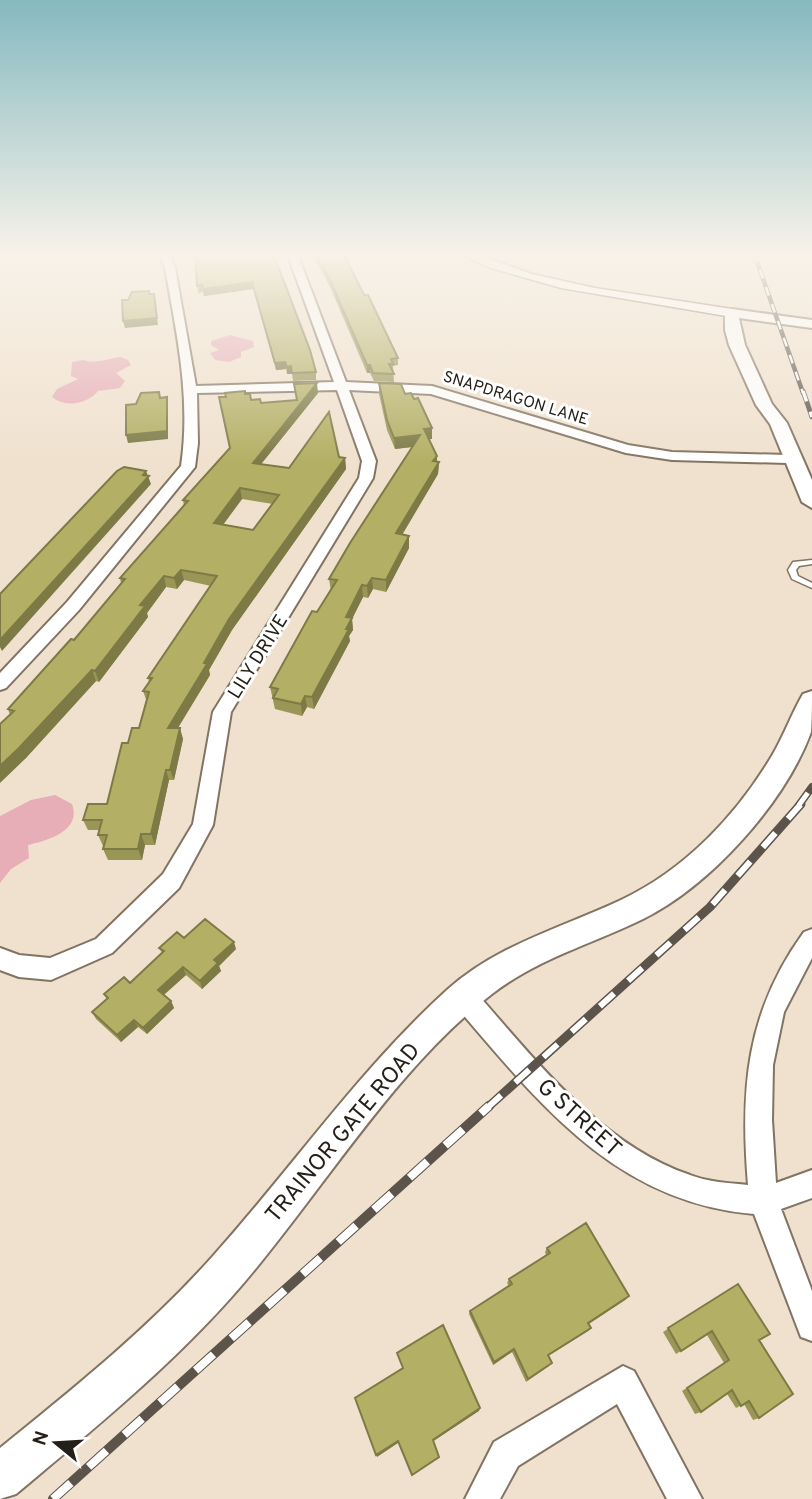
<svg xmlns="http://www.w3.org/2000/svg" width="812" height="1499" font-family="Overpass,sans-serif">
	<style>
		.green { fill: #e7aeb8 }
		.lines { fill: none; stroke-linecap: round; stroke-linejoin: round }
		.service-casing { stroke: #827463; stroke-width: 3 }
		.minor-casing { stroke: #827463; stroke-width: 4 }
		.tertiary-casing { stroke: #827463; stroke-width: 3 }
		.secondary-casing { stroke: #827463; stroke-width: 4 }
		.service { fill: #fff; fill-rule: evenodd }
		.minor { fill: #fff; fill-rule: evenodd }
		.tertiary { fill: #fff; fill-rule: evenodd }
		.secondary { fill: #fff; fill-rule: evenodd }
		.rail-far4-casing { stroke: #5c544a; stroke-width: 4.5 }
		.rail-far3-casing { stroke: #5c544a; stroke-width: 5 }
		.rail-far2-casing { stroke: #5c544a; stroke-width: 8 }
		.rail-far1-casing { stroke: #5c544a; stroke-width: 9 }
		.rail-casing { stroke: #5c544a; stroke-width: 10 }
		.rail-far4 { stroke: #fff; stroke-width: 2.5; stroke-dasharray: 9; stroke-linecap: butt }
		.rail-far3 { stroke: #fff; stroke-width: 3.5; stroke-dasharray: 11; stroke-linecap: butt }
		.rail-far2 { stroke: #fff; stroke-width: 5; stroke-dasharray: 15; stroke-linecap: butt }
		.rail-far1 { stroke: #fff; stroke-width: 6; stroke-dasharray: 19; stroke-linecap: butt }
		.rail { stroke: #fff; stroke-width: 8; stroke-dasharray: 24; stroke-linecap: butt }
		.wall { fill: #9a9656; fill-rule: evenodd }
		.shaded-wall { fill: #7d7a46 }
		.building { fill: #b3af64; stroke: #7d7a46; stroke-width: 2; fill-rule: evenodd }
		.labels { text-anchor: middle; stroke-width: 6; stroke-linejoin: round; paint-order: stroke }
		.far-street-label { font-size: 16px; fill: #241f18; stroke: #fff }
		.street-label { font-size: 19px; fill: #241f18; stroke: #fff }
		.near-street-label { font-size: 23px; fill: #241f18; stroke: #fff }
	</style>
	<rect width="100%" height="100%" fill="#f0e1ce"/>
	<path class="green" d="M230,335L253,341L254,347L241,352V357L229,362L215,360L210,353L219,350L211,345V341Z
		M121,357L128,360L131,365L116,373L125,381L120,388L98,391C88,404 65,408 52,397L57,389L78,379L71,376L72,362L83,360C98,364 105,359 121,357Z
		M55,795L72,804C82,831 47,841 28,845L29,858L11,869L0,883V816L31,800Z"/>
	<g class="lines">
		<g class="service-casing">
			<path id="service" d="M812,560V564L799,566L796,570L798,576L812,583V588L792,579L788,570L793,562Z"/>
		</g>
		<g class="minor-casing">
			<path id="minor" d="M159,253H169L175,268L196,386L334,382L287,253H297L346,382L432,386L628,445L672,452L787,455L794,459L787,463L672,460L626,453L431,394L349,390L376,461L373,478L231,712L213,825L179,888L112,953L51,980L19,977L0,970V948L19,955L50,958L96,939L163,874L193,824L213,712L359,478L362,461L337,390L197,393L198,443L195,467L79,610L6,688L0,690V673L67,602L181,466C191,399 177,335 165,268Z
				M812,929V958L784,1012L773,1065L772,1120L776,1183L812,1170V1198L781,1209L812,1291V1341L801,1337L754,1214C615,1202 539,1103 454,1004L451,996L454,988L463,985L472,988C533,1057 599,1144 690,1175C708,1182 729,1183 748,1185C740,1089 746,1012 804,932Z
				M623,1366L634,1371L702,1499H667L617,1404L518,1466L500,1499H465L494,1442Z"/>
		</g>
		<g class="tertiary-casing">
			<path id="tertiary" d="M457,253H473L532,274L595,288L732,309L738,313L732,317L561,288L491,268Z"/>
		</g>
		<g class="secondary-casing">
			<path id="secondary" d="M732,309L812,320V328L739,318L745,345L772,404L787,423L812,480V508L802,502L770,424L756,405L729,345L725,330V313Z
				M812,691C812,703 812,720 811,732C785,803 710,886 643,919C592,944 537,959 492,994C396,1067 321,1193 242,1285C175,1363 95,1428 16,1494L0,1499V1448C74,1388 149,1328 213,1256C292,1168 359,1070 447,990C497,945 561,928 621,900C685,870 737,815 773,754C784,735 792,713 803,694Z"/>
		</g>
		<use href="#service" class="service"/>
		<use href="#minor" class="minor"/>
		<use href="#tertiary" class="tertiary"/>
		<use href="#secondary" class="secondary"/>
		<g class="rail-far4-casing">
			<path id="rail-far4" d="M754,253L803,393"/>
		</g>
		<g class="rail-far3-casing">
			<path id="rail-far3" d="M803,391L812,417"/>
		</g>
		<g class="rail-far2-casing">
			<path id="rail-far2" d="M799,805L812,787"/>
		</g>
		<g class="rail-far1-casing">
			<path id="rail-far1" d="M487,1108L710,907L801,804"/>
		</g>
		<g class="rail-casing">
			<path id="rail" d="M53,1499L489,1106"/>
		</g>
		<use href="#rail-far4" class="rail-far4"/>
		<use href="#rail-far3" class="rail-far3"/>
		<use href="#rail-far2" class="rail-far2"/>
		<use href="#rail-far1" class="rail-far1"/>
		<use href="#rail" class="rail"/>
	</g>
	<path class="wall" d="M112,253H140L141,256Z
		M179,253H273L316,372V380L293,381L292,374H287L286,369L276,370L253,289L204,296L203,292L198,293L195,257L179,256Z
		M312,253H343L398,358V365L393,366L394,382L374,381L370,373H367L330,287Z
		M379,383L405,394L432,439H429L437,462H439L438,474L402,535L409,536V548L386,592L373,589L368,598L363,597L352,619L353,630L349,636L350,641L314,709L307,707L302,716L275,709L270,687L331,591L329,579L412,447L395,449L387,430L379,394Z
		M294,384L318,393L261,464L289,468L339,457L345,458L346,469L232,630L209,670L210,675L178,728L183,739L174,780H169L155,845H145L142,860H108L103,849L104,846H103L98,835L99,830H88L83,820L107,804L128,743L139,728L147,702L143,691L149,682L148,678L211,586L184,580L177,589L166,587L147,613L148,617L99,682L96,681L25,759L8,709L74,640L121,583L120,578L184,506L183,500L229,448L245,394L251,400L261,403L297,400ZM242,499L273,504L253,530L223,525Z
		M184,938L236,949L219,966L221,971L202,989L186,975L164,995L171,1001L174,1008L147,1034L138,1027L121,1042L96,1019L92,1012L107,999L104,994L130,983L162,953L159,948Z
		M547,1248L629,1296L625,1300L589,1324L588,1331L548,1356L549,1366L526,1382L512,1352L493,1365L469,1314L470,1311L509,1286L507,1283L509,1279L546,1255L545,1252Z
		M738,1284L759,1340V1418L753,1420L744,1404L736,1408L727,1394L701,1412L695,1414L682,1391L724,1363L707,1335L676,1354L663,1332Z"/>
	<path class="shaded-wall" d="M252,282L253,289L204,296L203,289Z
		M154,294L158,325L125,328L123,321Z
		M285,362L286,369L276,370L275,363Z
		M367,365H370V373H367Z
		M291,366L292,374H287V367Z
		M317,383L318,393L254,473L253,463Z
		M167,397L168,405V439L128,443L126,435Z
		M432,428V439L424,440V429Z
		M420,435V446L395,449L394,438Z
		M437,456V466L439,462L438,474L396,545V533Z
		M345,458L346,469L232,630L209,670L210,675L171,739L168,728L229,619Z
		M146,471L151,484L2,651L0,647V640Z
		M240,488L242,499L216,534L214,523Z
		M409,536V548L386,592V580Z
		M181,570L184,580L177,589L174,578Z
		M164,576L166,587L147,613L148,617L99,682L95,671L140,605Z
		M372,578L373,589L368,598L367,586Z
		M362,585L363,597L352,619L353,630L349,636L350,641L314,709L312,697L346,617Z
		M92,670L96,681L25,759L0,783V766Z
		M305,696L307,707L302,716L301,704Z
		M180,728L183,739L174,780L170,770Z
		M166,770L169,780L155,845L151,834Z
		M141,834L145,845L142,860L138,849Z
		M234,942L236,949L219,966L221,971L202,989L200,981L214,960Z
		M183,967L186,975L161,997L158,990Z
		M171,1001L174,1008L147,1034L143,1028Z
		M134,1020L138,1027L121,1042L117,1035Z
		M629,1296L625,1300L585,1326L588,1323Z
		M591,1328L588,1331L545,1358L548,1355Z
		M514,1349L512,1352L493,1365L494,1362Z
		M480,1408L479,1411L432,1442L433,1440Z
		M398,1441V1443L377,1457L376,1455Z"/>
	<path class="building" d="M195,253H273L310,350L316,372L292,373L291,366L287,367L285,362L275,363L252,282L203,289L202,285L197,286Z
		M315,253H343L364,295H368L398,358L391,359L393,364H389L394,374L373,373L370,365H367L330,280Z
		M149,291V294H154L157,318L123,321L122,300H128L132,292Z
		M317,383L253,463L289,468L329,412L339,457L345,458L229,619L204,663L207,664L168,728H180L170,770H166L151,834H141L138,849H103L107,835H98L102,820H83L88,804H107L122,743H128L132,728H139L149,692L143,691L152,678H148L217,576L181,570L174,578L164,576L140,605L145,606L95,671L92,670L19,748L0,766V724L14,711L8,709L71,639L74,640L125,579L120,578L188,501L183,500L230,448L219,397H226L225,393L245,391V394H250L251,400L260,399L261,403L297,400L294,384ZM240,488L279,495L253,530L214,523Z
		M379,383L401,384L405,394L411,393L414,399L418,398L432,428L424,429L437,456L433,461L439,462L396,533L409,536L386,580L372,578L367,586L362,585L346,617L352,618L346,629H349L312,697L305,696L301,704L273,698L278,689L270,687L312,611L317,612L337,580L329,579L350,543L420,435L394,438L387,420Z
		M159,392L160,398L167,397V431L126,435V405L136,404L141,393Z
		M124,467L146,471L143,475L149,476L0,640V594L117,471Z
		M205,919L234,942L214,960L218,963L200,981L183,967L158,990L171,1001L143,1028L134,1020L117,1035L92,1012L108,998L104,994L124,977L130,983L164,951L159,948L177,932L184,938Z
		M586,1223L629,1296L588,1323L591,1328L548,1355L552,1363L528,1379L514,1349L494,1362L470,1311L512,1284L509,1279L550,1253L547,1248Z
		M738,1284L770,1334L759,1340L793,1394L759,1418L749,1401L741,1406L732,1390L701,1412L687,1388L729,1360L712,1331L681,1351L668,1328Z
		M443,1325L480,1408L433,1440L439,1457L412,1475L398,1441L376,1455L355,1398L403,1368L397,1353Z"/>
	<linearGradient id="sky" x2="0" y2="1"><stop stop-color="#85b9c0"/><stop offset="0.55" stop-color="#f8f2e9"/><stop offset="1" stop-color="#f8f2e9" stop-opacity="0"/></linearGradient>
	<rect width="812" height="463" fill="url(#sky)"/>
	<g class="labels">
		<g class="far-street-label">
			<text transform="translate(516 397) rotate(17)" y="6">SNAPDRAGON LANE</text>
		</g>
		<g class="street-label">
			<text transform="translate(257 656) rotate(-58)" y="7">LILY DRIVE</text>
		</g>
		<g class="near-street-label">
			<text transform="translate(580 1117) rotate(42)" y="8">G STREET</text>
			<text transform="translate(342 1132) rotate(-50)" y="8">TRAINOR GATE ROAD</text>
		</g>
	</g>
	<g transform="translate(56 1443) rotate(288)" stroke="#ffffff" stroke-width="5" paint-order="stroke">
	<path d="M0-5L12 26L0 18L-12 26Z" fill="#241f18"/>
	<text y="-10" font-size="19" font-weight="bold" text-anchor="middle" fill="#241f18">N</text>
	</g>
</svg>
